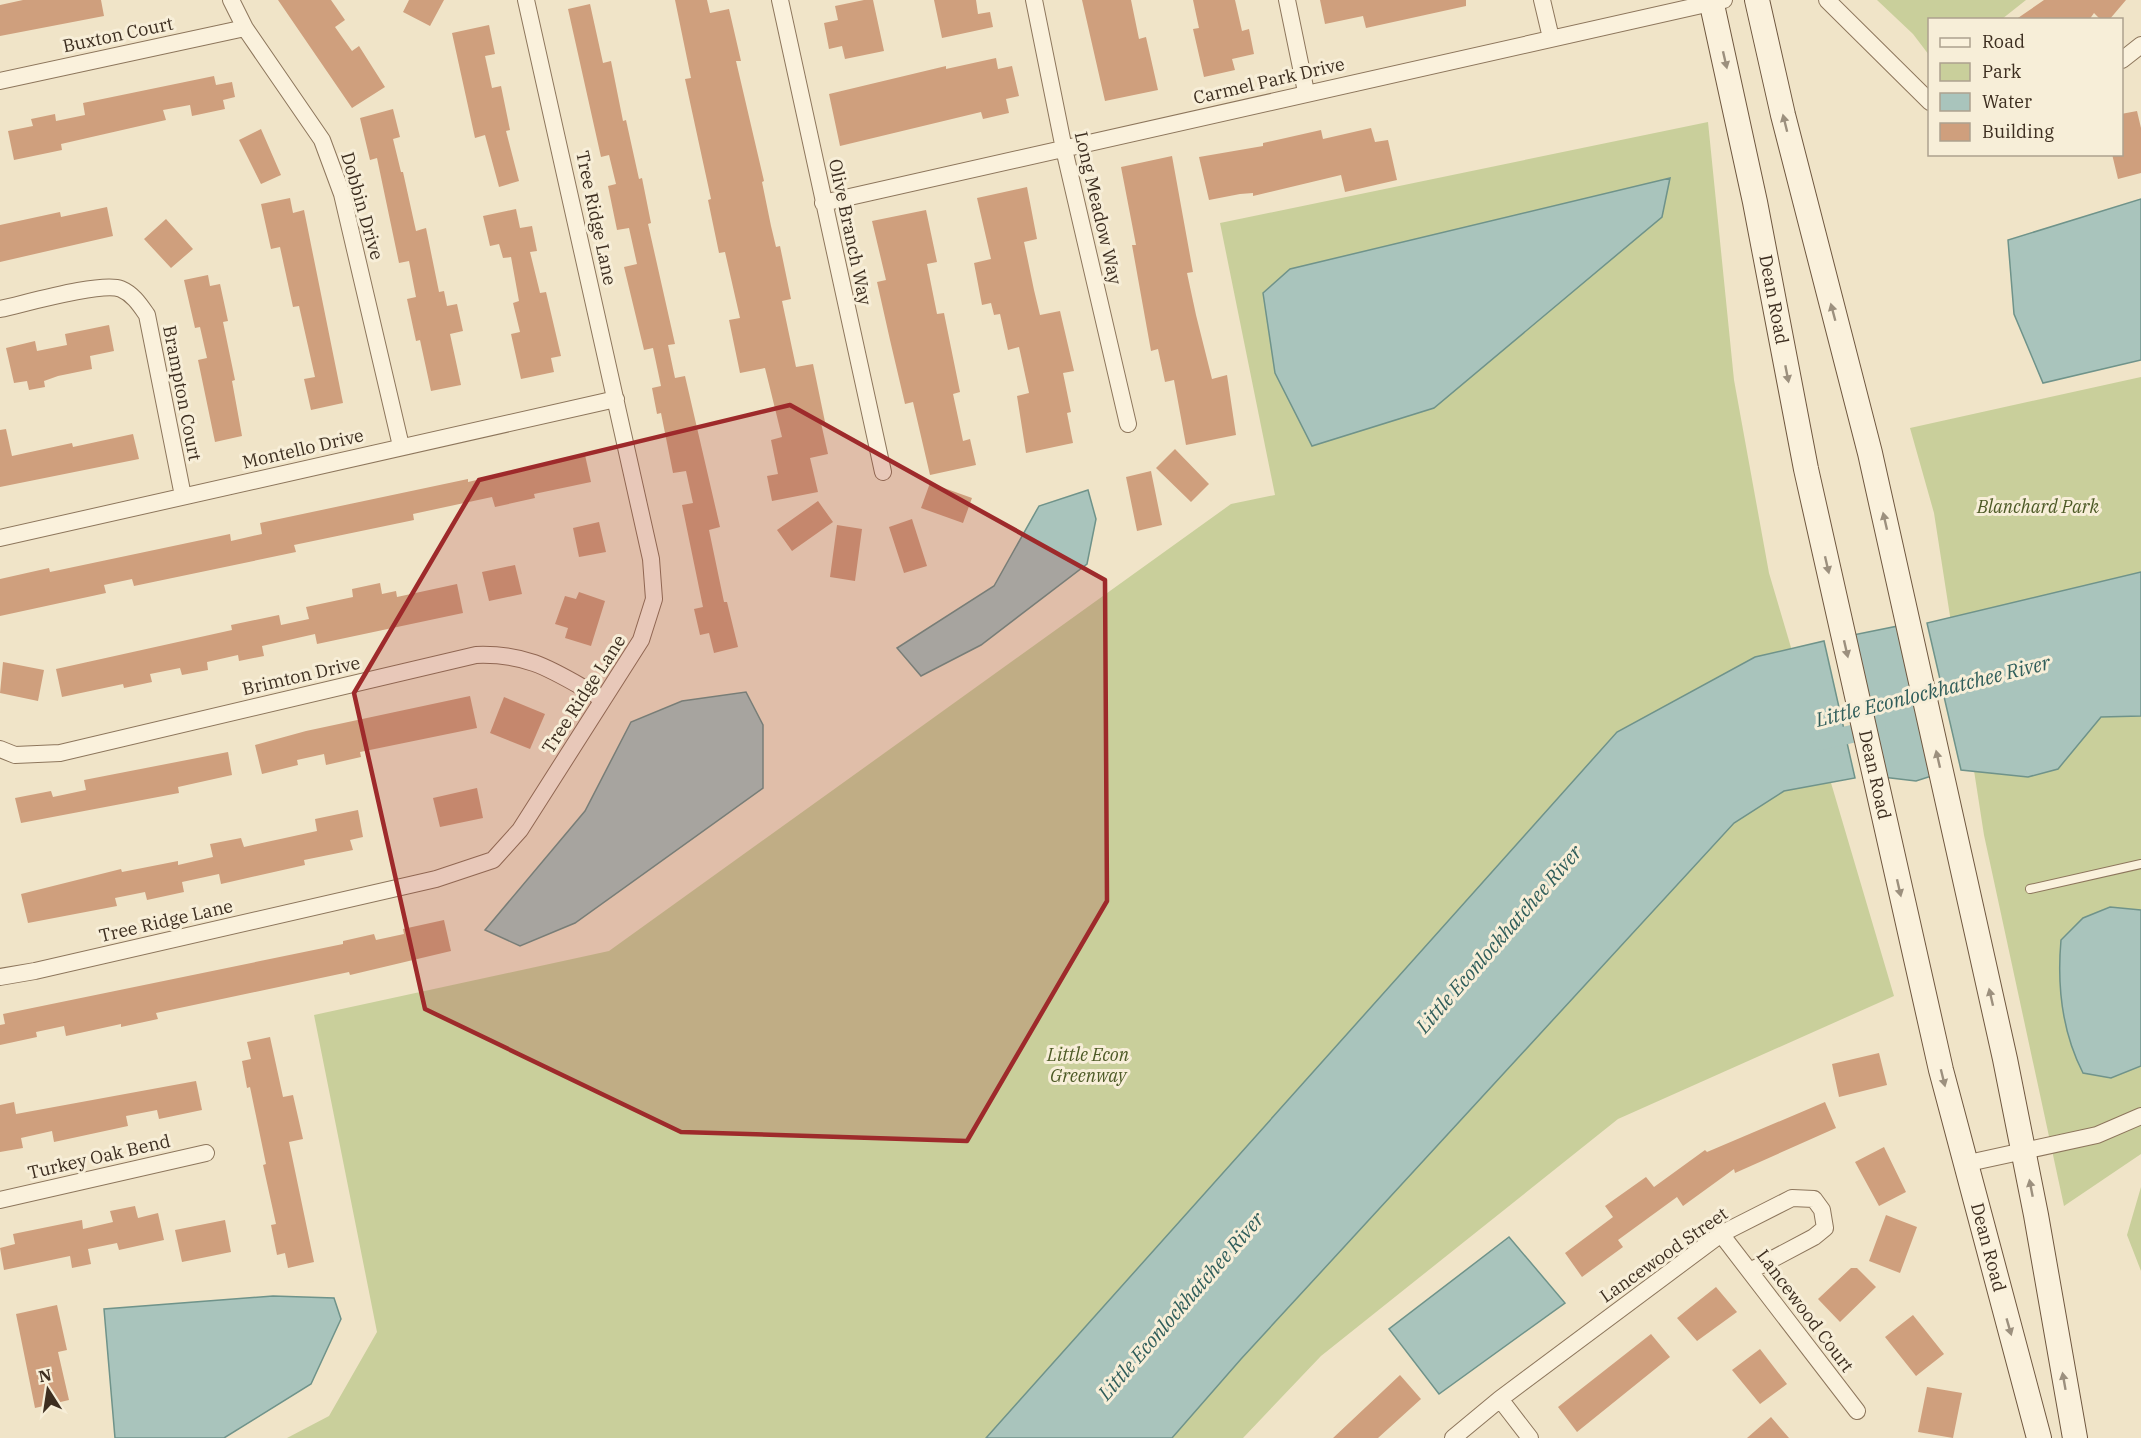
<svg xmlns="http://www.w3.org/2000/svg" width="2141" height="1438" font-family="'IBM Plex Serif',serif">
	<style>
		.green { fill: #c9cf9b }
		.water { fill: #a9c4bc; stroke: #6f938a; stroke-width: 1.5 }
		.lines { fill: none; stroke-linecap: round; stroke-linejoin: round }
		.canal { stroke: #a9c4bc; stroke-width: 18 }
		.building { fill: #cf9f7d }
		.service-casing { stroke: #8d765c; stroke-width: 10 }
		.minor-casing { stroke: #8d765c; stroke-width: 18 }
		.secondary-casing { stroke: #6f573f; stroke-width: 26 }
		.service { stroke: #faf1dc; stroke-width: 8 }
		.minor { stroke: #faf1dc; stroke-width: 16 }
		.secondary { stroke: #faf1dc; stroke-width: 24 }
		.oneway { fill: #9c907e }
		.marked { fill: #9e2a2b; fill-opacity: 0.2; stroke: #9e2a2b; stroke-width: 4.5; stroke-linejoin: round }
		.labels { text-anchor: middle; stroke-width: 6; stroke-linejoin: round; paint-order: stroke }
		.street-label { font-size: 18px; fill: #3d2e20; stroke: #f7eed8 }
		.park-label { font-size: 18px; font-style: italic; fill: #4d5a26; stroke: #f7eed8 }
		.water-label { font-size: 20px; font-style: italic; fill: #2f5d5a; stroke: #f7eed8 }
	</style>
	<rect width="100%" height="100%" fill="#f0e4c8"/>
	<path class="green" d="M1877,0H2026L2002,19L1930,20L1929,55L1913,34Z
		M1708,122L1734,380L1769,573L1894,996L1618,1119L1321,1356L1243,1438H287L329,1416L377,1332L314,1015L609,951L1231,504L1275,495L1220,223Z
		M2141,377V1154L2064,1206L1984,835L1934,513L1910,428Z
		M2141,1187V1271L2127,1235Z"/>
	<path class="water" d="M1670,178L1662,217L1434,408L1312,446L1275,373L1263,293L1290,269Z
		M2141,199V360L2043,383L2014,314L2008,240Z
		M1088,490L1096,519L1087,564L981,645L921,676L897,648L994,586L1039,506Z
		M2141,572V716L2101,717L2058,769L2028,777L1961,770L1927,623Z
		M1908,624L1941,773L1916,781L1874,776L1843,637Z
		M1824,641L1855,778L1784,791L1734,823L1241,1359L1172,1438H986L1617,732L1755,657Z
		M746,692L763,725V788L575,923L520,946L485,930L585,811L631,722L682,701Z
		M2110,907L2141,910V1066L2111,1078L2083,1073C2062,1032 2057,985 2061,940L2083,918Z
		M1509,1237L1565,1303L1439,1394L1389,1329Z
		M273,1296L334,1298L341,1319L311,1384L224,1438H115L104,1309Z"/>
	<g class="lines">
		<path class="canal" d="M1822,741L1877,728"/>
	</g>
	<path class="building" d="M23,0H101L104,16L0,36V5Z
		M278,0H331L345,20L335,27L352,51L359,46L385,87L352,108Z
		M409,0H444L430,26L403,12Z
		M675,0H707L710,13L729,9L741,61H736L764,181L762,182L771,226L776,247L780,246L791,299L782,301L796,367L813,364L825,422L821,423L828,454L810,458L818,492L772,501L767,476L778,474L771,440L782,437L765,368L740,373L729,320L740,318L725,252L719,253L708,200L711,199L685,79L691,78Z
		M864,0H873L884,51L845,59L842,46L829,49L824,23L838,20L835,6Z
		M934,0H976L978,14L990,12L993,27L942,38Z
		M1082,0H1131L1139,39L1146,37L1158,90L1105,101Z
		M1193,0H1235L1242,31L1249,29L1254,54L1232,59L1235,70L1204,77L1193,29L1199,28Z
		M1320,0H1466V6L1366,28L1363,16L1325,24Z
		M2044,0H2126L2109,20H2101L2094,13L2089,20H2015Z
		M590,4L603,63L611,61L623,121L626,120L639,179L642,178L651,223L648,224L675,344L668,345L675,378L685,376L720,527L709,530L724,602H727L738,647L714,653L709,633L700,635L694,609L703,607L682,505L693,503L686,471L673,473L661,413L657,414L652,388L661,386L653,348L644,350L624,267L637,264L629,228L617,230L608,186L616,184L609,155L601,157L568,9Z
		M489,25L495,54L485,56L492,88L501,86L510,130L506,131L519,181L499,187L485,135L475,138L452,33Z
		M996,58L998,69L1012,66L1019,96L1006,99L1009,113L983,119L981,112L840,146L829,94L946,66V69Z
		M214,76L216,85L232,82L235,97L223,100L225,109L192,116L190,105L163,110L166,120L61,144L62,150L14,160L8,131L33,126L31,119L55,114L56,121L85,115L83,103Z
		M393,109L400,137L393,139L401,172H403L416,231L426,228L439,292L444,291L447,306L457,304L463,331L450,334L461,385L431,391L420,340L416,341L407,299L416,297L409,261L399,263L377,158L370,160L360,118Z
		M2137,111L2141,128V173L2118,179L2112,154H2121V114Z
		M1371,128L1375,142L1388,140L1397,180L1345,192L1341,175L1253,196V193L1240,194L1209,200L1199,157L1263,146V143L1321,130L1323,139Z
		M261,129L281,175L261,184L239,140Z
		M1172,156L1193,272L1187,273L1196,315L1212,379L1227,375L1236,435L1186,445L1174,380L1165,382L1158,349L1151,351L1132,245H1136L1121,167Z
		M1027,187L1037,239L1024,242L1034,290L1040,315L1060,311L1074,371L1063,373L1071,412L1067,413L1073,443L1026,453L1017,396L1029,393L1019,347L1008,350L1000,314L994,315L991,303L982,305L974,263L991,259L977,198Z
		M290,198L293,213L304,210L343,403L311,410L304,379L315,377L299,306L293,307L280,247L271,249L261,204Z
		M107,207L113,236L0,262V225L60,212L61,217Z
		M516,209L520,228L532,226L537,251L530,252L540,293L546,292L561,356L551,358L554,372L521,379L511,334L520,332L513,303L519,301L511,257L503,258L499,244L490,246L483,216Z
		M926,210L937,262L927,264L937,314L944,313L947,328L960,392L953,394L963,441L970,439L976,465L930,475L913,402L905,404L890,340L877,282L886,280L872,221Z
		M166,219L193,249L171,268L144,239Z
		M208,275L210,286L220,284L228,321L223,322L235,380L232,381L242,436L215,442L198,360L207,358L200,327L195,328L184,280Z
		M109,325L114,351L90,356L92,369L58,376L44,381L45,387L29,390L27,381L14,383L6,348L35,341L37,351L67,345L65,334Z
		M6,429L12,456L72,443L73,447L133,434L139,459L0,487V430Z
		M1175,449L1209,484L1191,502L1156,468Z
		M585,455L591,482L534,494L535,498L495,507L492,497L413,514L414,520L294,545L296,552L134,586L132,579L104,585L106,593L0,616V579L49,568L50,572L230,534L231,541L262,534L260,523L468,479V482Z
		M1151,471L1162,525L1137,531L1126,477Z
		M930,483L972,498L963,523L921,508Z
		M818,501L833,522L792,551L777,530Z
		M912,519L927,566L904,573L889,527Z
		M599,522L606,552L579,557L573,528Z
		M837,525L862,529L855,581L830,577Z
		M515,565L522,594L489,601L482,572Z
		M380,583L382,594L396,591L397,597L457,584L463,613L317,644L315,634L262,646L264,656L239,661L238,655L207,662L208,670L182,675L180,668L150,674L152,682L124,688L123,684L62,697L56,669L232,630L231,625L279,615L281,625L309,619L306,607L353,597L352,589Z
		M579,592L605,601L591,646L565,638L568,628L555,624L565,596L576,599Z
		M3,662L44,670L38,701L0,693Z
		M470,696L477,728L360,752L361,757L326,765L324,754L297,760L298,765L262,774L255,745L306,731Z
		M504,697L545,714L530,749L490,733Z
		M228,752L232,775L178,787L179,793L21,823L15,798L51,791L53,797L86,790L84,780Z
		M477,788L483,818L440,827L433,798Z
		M358,810L363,837L350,840L353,850L304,860L305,865L221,884L219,874L182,882L184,892L147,900L145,892L115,898L117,906L28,923L21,894L121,869L122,872L178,861V865L213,857L210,844L241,838L244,847L317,831L315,819Z
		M444,920L451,951L350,975L349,972L156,1013L158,1019L121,1027V1024L66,1036L64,1026L36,1032L37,1037L0,1045V1025L5,1024L3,1014L343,944V941L374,934L376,940L404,934L403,929Z
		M270,1037L283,1097L293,1095L303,1139L289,1142L314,1262L288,1268L285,1253L277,1255L271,1225L276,1224L263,1165L266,1164L250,1087L247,1088L242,1061L251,1059L247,1042Z
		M1879,1053L1887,1085L1839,1097L1832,1064Z
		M196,1081L202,1110L159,1119L157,1110L126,1116L128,1126L54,1142L52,1131L21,1138L23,1148L0,1152V1105L14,1102L16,1114Z
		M1825,1102L1836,1128L1735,1173L1734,1169L1683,1206L1677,1197L1618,1240L1623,1247L1582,1277L1565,1253L1613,1217L1605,1206L1646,1177L1654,1187L1705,1150L1707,1152Z
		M1884,1147L1906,1192L1879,1206L1855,1162Z
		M135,1206L138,1218L158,1213L164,1240L119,1250L117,1243L88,1249L91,1264L72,1268L70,1256L4,1270L0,1248L15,1244L13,1234L82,1220L83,1229L113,1222L110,1211Z
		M1886,1215L1917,1227L1900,1273L1869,1261Z
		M225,1220L231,1252L182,1262L175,1230Z
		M1851,1268H1857L1876,1287L1840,1322L1818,1299Z
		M1716,1287L1737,1312L1697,1341L1677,1318Z
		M57,1305L67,1350L58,1352L69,1400L35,1408L16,1314Z
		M1913,1315L1944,1354L1916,1376L1885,1337Z
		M1651,1334L1670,1357L1577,1432L1558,1407Z
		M1760,1349L1787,1384L1760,1404L1732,1370Z
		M1400,1375L1421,1399L1378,1438H1333Z
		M1927,1387L1962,1393L1953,1438L1918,1432Z
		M1771,1417L1789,1438H1747Z"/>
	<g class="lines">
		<g class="service-casing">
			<path id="service" d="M2030,889L2141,864"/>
		</g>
		<g class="minor-casing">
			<path id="minor" d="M231,0L245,28L322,140L342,194L401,446
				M780,0L883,472
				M1034,0L1064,149L1128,424
				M1287,0L1306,92
				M1542,0L1551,38
				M1827,0L1930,102
				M2122,60L2141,45
				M0,81L245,28
				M823,203L1724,0
				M0,309C24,304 102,281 121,289C133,294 140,305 147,315L183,496
				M0,538L616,399
				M0,749L15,755L60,753L476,655C532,653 556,673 603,699
				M0,977L35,971L436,879L493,860L520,830L641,640L654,599L651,559L526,0
				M1964,1164L2097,1135L2141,1116
				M0,1200L206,1153
				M1721,1234L1857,1411
				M1500,1399L1530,1438
				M1453,1438L1500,1399L1721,1234L1792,1198L1814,1199L1822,1210L1825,1228L1814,1237L1750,1271"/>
		</g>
		<g class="secondary-casing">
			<g id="secondary">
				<path id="s1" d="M1711,0L1755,202L1806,469L1941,1070L2039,1438"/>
				<path d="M1757,0L1783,115L1870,453L2005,1059L2036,1215L2075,1438"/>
			</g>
		</g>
		<use href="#service" class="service"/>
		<use href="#minor" class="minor"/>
		<use href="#secondary" class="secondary"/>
	</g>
	<defs><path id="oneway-solid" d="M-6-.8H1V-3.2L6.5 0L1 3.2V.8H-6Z" transform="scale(1.5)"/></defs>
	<g class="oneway">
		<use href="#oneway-solid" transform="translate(1725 60) rotate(77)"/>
		<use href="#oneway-solid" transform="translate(1785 123) rotate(-104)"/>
		<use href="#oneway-solid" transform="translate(1833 312) rotate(-105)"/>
		<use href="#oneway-solid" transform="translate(1787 374) rotate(79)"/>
		<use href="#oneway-solid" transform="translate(1885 521) rotate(-103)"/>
		<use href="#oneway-solid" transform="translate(1827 565) rotate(77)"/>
		<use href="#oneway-solid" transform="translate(1846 649) rotate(77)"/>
		<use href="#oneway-solid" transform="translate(1938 759) rotate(-103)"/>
		<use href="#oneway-solid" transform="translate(1899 888) rotate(77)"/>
		<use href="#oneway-solid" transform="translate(1991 997) rotate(-103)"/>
		<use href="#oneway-solid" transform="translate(1943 1078) rotate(76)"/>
		<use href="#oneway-solid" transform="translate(2031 1188) rotate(-101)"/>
		<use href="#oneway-solid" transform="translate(2009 1327) rotate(74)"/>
		<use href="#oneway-solid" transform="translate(2064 1381) rotate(-100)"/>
	</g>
	<path class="marked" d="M790,405L1105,580L1107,901L967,1141L681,1132L425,1009L354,693L479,480Z"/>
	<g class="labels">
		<g class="street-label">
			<text transform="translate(118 35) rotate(-12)" y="6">Buxton Court</text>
			<text transform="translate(1269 81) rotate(-13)" y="6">Carmel Park Drive</text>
			<text transform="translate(362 206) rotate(74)" y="6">Dobbin Drive</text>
			<text transform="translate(1098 208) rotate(77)" y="6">Long Meadow Way</text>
			<text transform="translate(596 218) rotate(78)" y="6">Tree Ridge Lane</text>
			<text transform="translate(850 232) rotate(78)" y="6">Olive Branch Way</text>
			<text dy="6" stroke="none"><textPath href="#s1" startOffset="306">Dean Road</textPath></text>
			<text transform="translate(182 393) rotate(79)" y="6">Brampton Court</text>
			<text transform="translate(303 449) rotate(-13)" y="6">Montello Drive</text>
			<text transform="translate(301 676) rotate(-13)" y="6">Brimton Drive</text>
			<text transform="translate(584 694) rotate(-57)" y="6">Tree Ridge Lane</text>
			<text dy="6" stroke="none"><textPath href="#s1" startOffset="792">Dean Road</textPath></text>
			<text transform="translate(166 921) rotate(-13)" y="6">Tree Ridge Lane</text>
			<text transform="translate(99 1157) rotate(-13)" y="6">Turkey Oak Bend</text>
			<text dy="6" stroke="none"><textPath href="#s1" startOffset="1278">Dean Road</textPath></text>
			<text transform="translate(1664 1255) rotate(-35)" y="6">Lancewood Street</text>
			<text transform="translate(1805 1311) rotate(53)" y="6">Lancewood Court</text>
		</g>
		<g class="park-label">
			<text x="2038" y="513">Blanchard Park</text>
			<text x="1088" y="1061">Little Econ<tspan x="1088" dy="21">Greenway</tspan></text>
		</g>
		<g class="water-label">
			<text transform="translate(1933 691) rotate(-14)" y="7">Little Econlockhatchee River</text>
			<text transform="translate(1499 939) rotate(-49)" y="7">Little Econlockhatchee River</text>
			<text transform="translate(1181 1306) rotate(-49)" y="7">Little Econlockhatchee River</text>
		</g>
	</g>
	<rect x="1928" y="18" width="195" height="138" fill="#f7eed8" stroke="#ada18e" stroke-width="1.5"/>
	<rect x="1940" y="38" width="30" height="9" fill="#faf1dc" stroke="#ada18e" stroke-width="1.5"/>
	<text x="1982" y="48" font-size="18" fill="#3d2e20">Road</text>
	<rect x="1940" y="63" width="30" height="18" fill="#c9cf9b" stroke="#ada18e" stroke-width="1.5"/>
	<text x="1982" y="78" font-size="18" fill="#3d2e20">Park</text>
	<rect x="1940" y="93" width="30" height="18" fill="#a9c4bc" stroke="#ada18e" stroke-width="1.5"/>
	<text x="1982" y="108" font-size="18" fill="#3d2e20">Water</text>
	<rect x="1940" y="123" width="30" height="18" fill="#cf9f7d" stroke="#ada18e" stroke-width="1.5"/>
	<text x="1982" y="138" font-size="18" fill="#3d2e20">Building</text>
	<g transform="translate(48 1390) rotate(348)" stroke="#f7eed8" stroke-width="4.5" paint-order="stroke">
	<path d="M0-4.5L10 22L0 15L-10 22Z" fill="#3d2e20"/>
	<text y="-9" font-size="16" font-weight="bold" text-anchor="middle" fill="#3d2e20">N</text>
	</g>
</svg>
